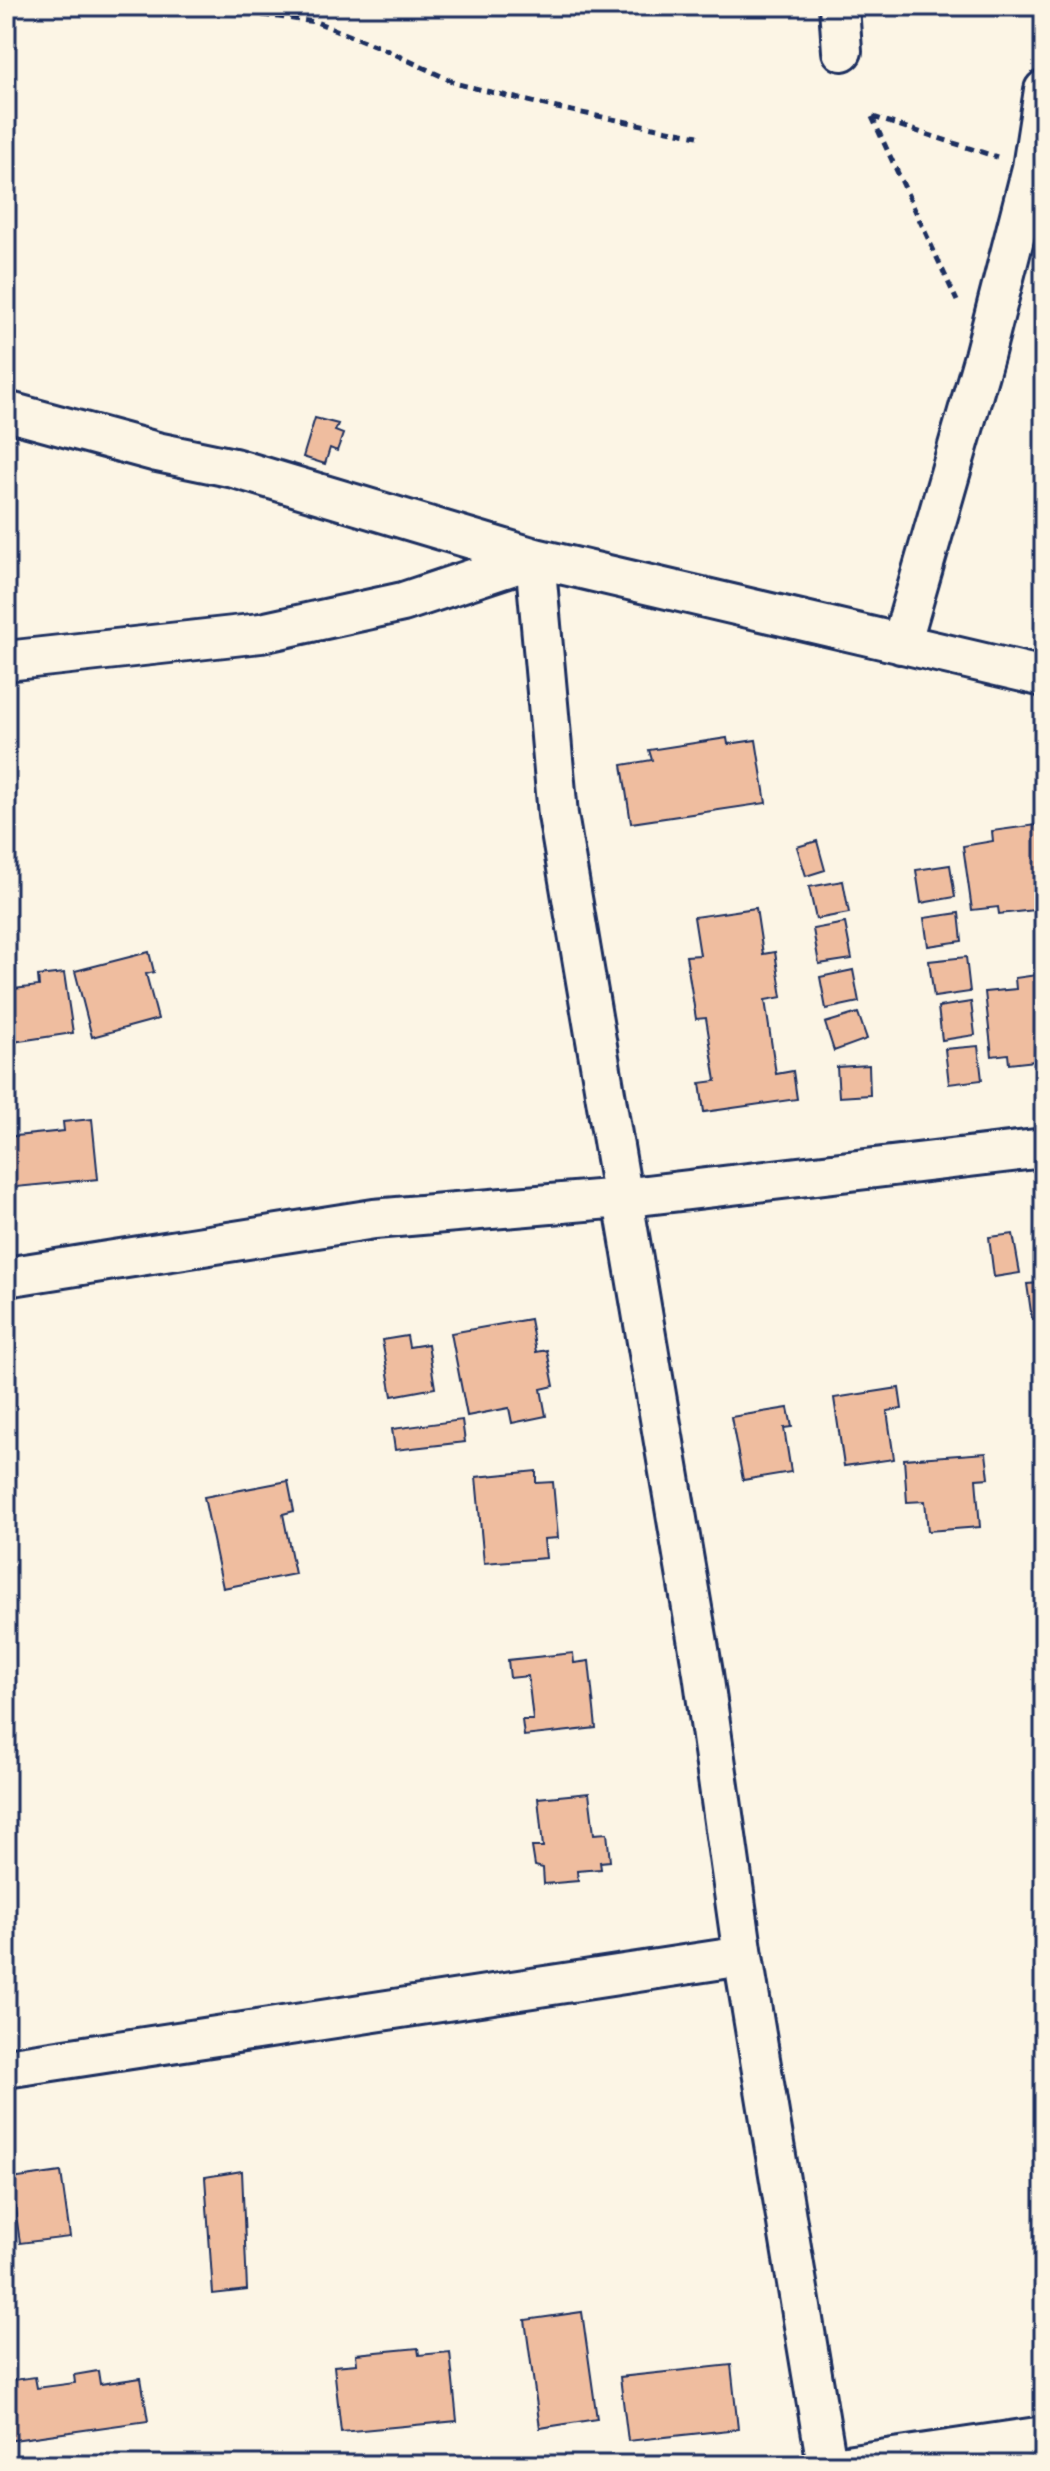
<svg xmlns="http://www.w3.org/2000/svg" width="1050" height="2471" font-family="Sriracha,sans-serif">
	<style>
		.building { fill: #efbd9f; stroke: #1b2f5e; stroke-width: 2 }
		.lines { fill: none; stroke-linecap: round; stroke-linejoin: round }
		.minor-casing { stroke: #1b2f5e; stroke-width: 44 }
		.path { stroke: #1b2f5e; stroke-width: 5; stroke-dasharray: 8 6; stroke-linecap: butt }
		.minor { stroke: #fcf5e5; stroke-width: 38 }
	</style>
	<rect width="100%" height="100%" fill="#fcf5e5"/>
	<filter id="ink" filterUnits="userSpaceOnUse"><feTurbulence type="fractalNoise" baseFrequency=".0125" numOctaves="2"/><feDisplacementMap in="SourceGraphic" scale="16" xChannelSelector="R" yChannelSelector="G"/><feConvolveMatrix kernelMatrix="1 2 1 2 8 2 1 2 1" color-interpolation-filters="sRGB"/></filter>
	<g filter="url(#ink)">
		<path class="building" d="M315,418L338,424L335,431L343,434L337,451L330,448L325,464L303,457Z
			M727,738L728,744L756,740L766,803L631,823L622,765L652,760L649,750Z
			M1044,824V909L999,914L998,907L972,910L963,846L993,841L992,831Z
			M817,841L825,870L806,876L797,847Z
			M950,865L955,897L921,903L916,870Z
			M843,881L849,913L816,919L809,887Z
			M756,908L763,954L775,952L782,997L765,1000L776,1074L793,1071L797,1099L704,1112L700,1083L716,1081L706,1018L696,1019L686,956L700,955L694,917Z
			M959,913L962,941L928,946L924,918Z
			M845,923L852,959L819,964L813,929Z
			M149,952L154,972L146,974L158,1019L92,1037L75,971Z
			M966,957L970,992L934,997L929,961Z
			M853,970L859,1002L826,1009L820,977Z
			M64,973L73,1033L6,1043V990L39,986L38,976Z
			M1044,974V1060L1009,1064L1008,1054L992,1056L985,992L1016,989L1015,978Z
			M971,1002L975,1035L942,1040L938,1007Z
			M858,1013L867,1039L834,1051L825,1023Z
			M978,1046L982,1080L949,1084L945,1049Z
			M869,1065L870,1095L839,1097L837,1067Z
			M92,1119L98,1179L6,1188V1137L64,1131L63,1122Z
			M1013,1234L1020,1273L994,1277L989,1237Z
			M1044,1256V1317L1032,1319L1027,1284L1040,1283L1036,1257Z
			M530,1319L536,1352L547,1350L554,1386L541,1389L546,1416L512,1423L509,1408L467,1416L451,1333Z
			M407,1336L409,1347L428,1344L435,1388L392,1396L382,1340Z
			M899,1388L902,1409L887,1411L894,1459L844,1466L834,1398Z
			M788,1408L792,1427L784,1428L791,1472L743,1480L731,1417Z
			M462,1420L465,1442L395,1450L392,1429Z
			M986,1453L989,1478L976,1479L980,1527L928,1531L925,1501L907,1502L904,1459Z
			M536,1471V1483L553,1482L558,1538L544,1539L546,1558L484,1563L476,1477Z
			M288,1481L294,1511L283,1514L295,1574L223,1588L204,1497Z
			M573,1653L574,1663L589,1661L596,1728L524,1736L522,1720H533L528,1676L510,1678L508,1660Z
			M589,1793L594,1834L607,1833L610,1861L600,1862L601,1869L577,1871L578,1881L544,1884L543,1868L535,1866L532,1847H543L538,1798Z
			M242,2171L247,2290L213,2294L205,2177Z
			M61,2172L70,2237L20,2243L11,2179Z
			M582,2312L597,2419L540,2428L525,2320Z
			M418,2348L419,2355L450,2352L457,2421L341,2432L334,2366L357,2364L356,2354Z
			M731,2365L738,2429L628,2441L620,2377Z
			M98,2371L100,2384L141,2378L148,2421L6,2441V2381L35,2377L37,2388L75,2383L74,2375Z"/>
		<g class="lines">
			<g class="minor-casing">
				<path id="minor" d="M839,6L842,51
					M6,411L157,452L234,468L535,558L1044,677
					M901,644L984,356L1032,168L1044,90
					M6,661L261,633L403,602L535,558L558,815L703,1673L743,1956L827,2465
					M6,1277L374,1219L621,1198L1044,1148
					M6,2068L743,1956
					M846,2465L1044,2436"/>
			</g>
			<path class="path" d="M193,6L316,22L384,49L458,84L557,108L698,136
				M872,117L957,301
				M873,117L997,157"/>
			<use href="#minor" class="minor"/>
		</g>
	</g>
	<rect width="1050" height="2471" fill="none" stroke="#fcf5e5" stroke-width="32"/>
	<rect x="16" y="16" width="1018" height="2439" fill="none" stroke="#1b2f5e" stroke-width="3" filter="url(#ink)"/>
</svg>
